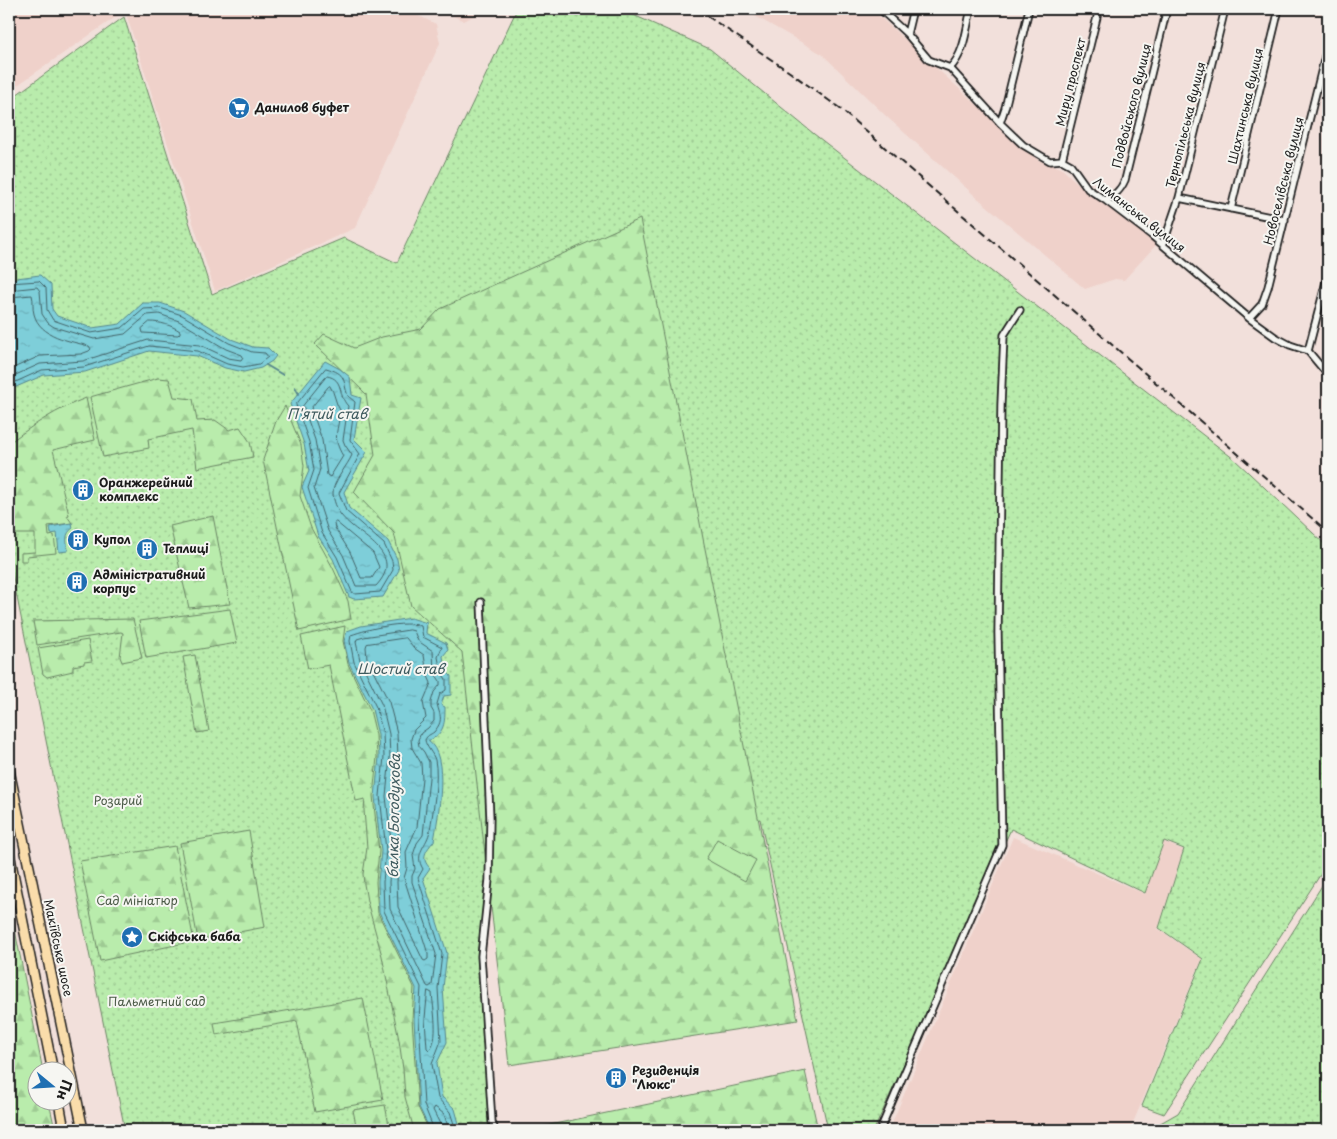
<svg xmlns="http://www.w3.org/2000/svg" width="1337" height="1139" font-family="'Playpen Sans',sans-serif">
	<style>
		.built { fill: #efd1ca }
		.green { fill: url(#green-dots); stroke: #6a8464 }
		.forest { fill: url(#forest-firs); stroke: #6a8464 }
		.pitch { fill: #b9ecac; stroke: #6a8464 }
		.water { fill: url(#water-ripples); stroke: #57878d }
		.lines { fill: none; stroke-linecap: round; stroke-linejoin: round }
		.shore { stroke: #436368; stroke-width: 1 }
		.stream { stroke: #57878d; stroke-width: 2 }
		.minor-casing { stroke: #1c1c1c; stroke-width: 9 }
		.primary-casing { stroke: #1c1c1c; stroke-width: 12 }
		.minor { stroke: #f6f6f2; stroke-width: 5.5 }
		.primary { stroke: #faddab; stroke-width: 9 }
		.rail { stroke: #1c1c1c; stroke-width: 2; stroke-dasharray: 8 4; stroke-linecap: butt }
		.labels { text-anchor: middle; stroke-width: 4; stroke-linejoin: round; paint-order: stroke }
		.street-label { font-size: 12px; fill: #1c1c1c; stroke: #f6f6f2 }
		.poi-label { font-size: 12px; font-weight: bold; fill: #1c1c1c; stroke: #f6f6f2; text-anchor: start }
		.park-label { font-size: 12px; fill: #4b5a47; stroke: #f6f6f2 }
		.water-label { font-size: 14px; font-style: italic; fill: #3e5a5e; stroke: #f6f6f2 }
	</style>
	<defs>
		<pattern id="green-dots" width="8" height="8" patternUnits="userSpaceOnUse" patternTransform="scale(1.25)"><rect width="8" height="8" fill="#b9ecac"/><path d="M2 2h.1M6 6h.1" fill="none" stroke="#9eca93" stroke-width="1.8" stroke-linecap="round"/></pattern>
		<pattern id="forest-firs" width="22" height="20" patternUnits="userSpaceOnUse" patternTransform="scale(1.25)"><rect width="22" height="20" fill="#b9ecac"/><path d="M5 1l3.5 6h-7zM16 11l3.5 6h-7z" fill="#9eca93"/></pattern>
		<pattern id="water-ripples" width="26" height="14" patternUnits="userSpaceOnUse" patternTransform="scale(1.25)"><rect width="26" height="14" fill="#7eced9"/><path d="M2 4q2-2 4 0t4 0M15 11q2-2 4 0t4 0" fill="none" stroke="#6cb0ba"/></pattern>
	</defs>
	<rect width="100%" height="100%" fill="#f2e0db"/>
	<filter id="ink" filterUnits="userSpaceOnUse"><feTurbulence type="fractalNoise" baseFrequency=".02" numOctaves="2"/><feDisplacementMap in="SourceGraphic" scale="10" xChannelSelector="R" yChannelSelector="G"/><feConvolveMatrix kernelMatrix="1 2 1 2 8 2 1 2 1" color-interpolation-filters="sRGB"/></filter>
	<g filter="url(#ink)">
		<path class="built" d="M9,9H120V14L9,91Z
			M128,9H404L436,24L440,43L355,228L215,291L127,17Z
			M438,9H495L479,13L464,21Z
			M743,9H871L1038,160L1061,168L1083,188L1150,239L1156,245L1124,280L1115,279L1085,289L974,195L887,117L822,54Z
			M1013,837L1145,894L1164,842L1183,850L1158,929L1202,959L1130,1130H889Z"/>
		<path class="green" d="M517,9H620L710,49L814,134L1234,459L1328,547V863L1164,1114L1142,1106L1203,959L1159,928L1184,849L1164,841L1145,893L1011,829L874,1130H828L760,819L485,881L478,965L489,1119L492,1130H125L9,558V100L124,17L212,294L344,238L397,263Z
			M1328,876V1130H1154L1157,1125L1178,1113Z"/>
		<path class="forest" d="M640,219L798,1020L509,1065L462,652L411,606L394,533L354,492L375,455L366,394L315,344L324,334L354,348L382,337L421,329L440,309Z
			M158,378L169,379L174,397L193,399L197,421L215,420L229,430L240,427L250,442L253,457L197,468L192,430L148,439L149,448L103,457L90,397Z
			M86,398L95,440L53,450L69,515L67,516L72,523L48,526L49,536L54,535L56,553L27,556V561H21V553L35,552V534H12L9,518V443C33,425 57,409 86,398Z
			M285,406L301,445L304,466L300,496L311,528L333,568L348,601L351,619L299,631L263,460L276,421Z
			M213,516L230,604L189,608L170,526Z
			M230,609L237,643L146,658L139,621Z
			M133,619L142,658L122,662L120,657L123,633L121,632L37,645L33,621Z
			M345,626L343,641L348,664L370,710L376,735L377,757L373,796L379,851L376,882L378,913L414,987L412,1019L418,1107L429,1130H414L405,1097L403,1069L399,1040L382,956L367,901L364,884L363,874L367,848L364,810L365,799L356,801L329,665L308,669L301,636Z
			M88,640L92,661L84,662V664L73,666V671L47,677L43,674L38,648Z
			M195,655L209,731L197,733L183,657Z
			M249,831L265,927L198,940L180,843Z
			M175,846L194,941L100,961L80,861Z
			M9,900L43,1071L38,1072V1102H49L55,1130H9Z
			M363,998L383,1100L315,1112L297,1021L216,1035L214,1023Z
			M805,1071L818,1130H526Z
			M385,1105L390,1130H357L353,1110Z"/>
		<path class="pitch" d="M717,839L756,860L745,881L706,859Z"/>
		<path class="water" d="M40,275L51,285L52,309L57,316L92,328L120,324L143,303H160L184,311L231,339L253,347L268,348L276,356L272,361L261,368L244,372L225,368L197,356L149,351L85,372L44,375L9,390V279Z
			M325,361L340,369L350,377L352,395L361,398L354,439L367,452L344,492L349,508L388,541L397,559L399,570L383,597L354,599L349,597L333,559L318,536L302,487L309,471L304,444L290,404Z
			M72,523L73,528C64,534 67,541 68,551L59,552L57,533L51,534L50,527Z
			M411,618L427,623L426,633L446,643L448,650L443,656L445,670L451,676V695L444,696L441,705L445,707C445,722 445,734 428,741C450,755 438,817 434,841C426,850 420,858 430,868L423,878L447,953L443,988L447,1042L437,1063L442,1097L455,1109L460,1127L463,1130H430L419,1107L414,1019L416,988L379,912L378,882L381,851L375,797L379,757L378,735L372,709L349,663L344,641L347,631L361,626Z"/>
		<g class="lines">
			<path class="shore" d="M9,283L39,281L46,288L47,310L53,320L91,333L122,328L144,309L160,308L182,315L229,343L252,352L265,353L268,357L259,364L243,367L227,364L198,351L149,346L84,367L42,370L9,385
				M9,290L37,287L40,291L42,314L48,323L54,327L94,339L125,334L147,315L159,314L179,321L226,349L242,355L243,357L241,360L228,358L200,345L148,340L83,361L40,364L9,378
				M9,297L32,295C34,301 32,308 34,314C40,337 70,341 89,346L91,349L89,351L81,354L40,356L9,370
				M150,322C160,322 171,325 180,331V333L178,335L143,333L142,329Z
				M326,368C348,374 342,380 348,396L355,402L350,440L360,454L339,493L346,511L384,544L392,561L393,570L380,592L355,594L352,592L337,557L322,533L308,488L314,470L309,442L296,405Z
				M327,376C345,379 337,395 348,406L343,440L345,445L352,455C348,465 332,483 333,493C333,499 337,510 341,515C358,537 407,553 376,586H356L343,555L328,531L314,488L320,469L315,440L303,406Z
				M330,386C335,393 335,403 340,410C339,431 331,436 343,456L330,477L327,475L322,440L311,408L328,387Z
				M336,522L373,553L379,567L372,578H361L350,552L335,528L334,524Z
				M410,630L414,631L418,641L433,651L434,672L440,681V685L434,692L431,702V708L434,713V721L428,728L421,733L418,740L419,746L424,752L429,762V778L423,835L417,843L413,855L415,869L412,876V882L436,954L432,985L429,987L427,986L390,909L389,882L392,850L386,796L390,757L389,734L382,705L360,660L356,642L357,639L364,637Z
				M406,638L414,648L424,655L427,674L431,683L423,702L426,718L414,730L411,739L412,748L421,763L422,778L417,827L406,852L407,868L404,878L428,954V959L425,961L423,960L398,907L397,882L400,849L394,796L398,758L397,733L389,702L367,658L366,647L367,644Z
				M428,991L432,993C433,1008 440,1040 429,1050L427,1048L425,1019Z
				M434,1130L424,1105L419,1020L421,987L384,911L383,882L386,850L380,796L384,757L383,734L376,707L354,662L350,641L351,635C368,629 404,620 421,626L423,637L442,647L438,657L441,672L446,679V690L440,694L437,704C440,716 444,720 434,732C430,735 427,735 425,740C426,747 433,753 435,760C439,778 433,812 430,830C428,845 413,853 423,869L418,878L442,954L438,988L441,1041L432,1064L438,1098L450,1112L456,1130
				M441,1130L440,1124L433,1110L435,1107L444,1114L449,1130"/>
			<path class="stream" d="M266,365L283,375
				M295,387L299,394"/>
			<g class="minor-casing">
				<path id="minor" d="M880,9L907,34L929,60L950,68L1000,123L1023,145L1050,161L1062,160L1071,165L1088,189L1105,200L1151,235L1249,318L1275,337L1290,345L1308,351L1328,375
					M907,34L913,9
					M950,68C965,53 966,29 971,9
					M1000,123L1005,108L1029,9
					M1062,160L1099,9
					M1179,198L1285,220
					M1105,200C1115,195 1120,191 1125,180L1167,9
					M1231,209L1279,9
					M1163,245L1179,198L1225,9
					M1249,318L1262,304L1268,287L1328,44
					M1308,351L1328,274
					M481,602L490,819L489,880L481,956L492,1122L495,1130
					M880,1130L1002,845L998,633L1001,404L1004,335L1020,310"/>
			</g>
			<g class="primary-casing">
				<path id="primary" d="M9,770L83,1130
					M9,853L53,1072
					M59,1102L64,1130"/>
			</g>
			<use href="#minor" class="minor"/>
			<use href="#primary" class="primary"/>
			<path class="rail" d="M697,9L791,73L838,107L1328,532"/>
		</g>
	</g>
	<defs>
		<g id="supermarket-disc" transform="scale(1.125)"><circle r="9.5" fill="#1f6fb2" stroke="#f6f6f2"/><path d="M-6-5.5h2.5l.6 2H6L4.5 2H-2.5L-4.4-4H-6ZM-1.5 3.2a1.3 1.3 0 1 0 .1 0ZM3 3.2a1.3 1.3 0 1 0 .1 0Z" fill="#fff"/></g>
		<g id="building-disc" transform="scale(1.125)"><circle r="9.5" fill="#1f6fb2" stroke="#f6f6f2"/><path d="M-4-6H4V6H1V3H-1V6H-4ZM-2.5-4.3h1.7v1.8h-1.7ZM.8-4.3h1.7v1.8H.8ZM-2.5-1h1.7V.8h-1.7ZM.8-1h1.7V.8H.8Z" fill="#fff"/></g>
		<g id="sight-disc" transform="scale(1.125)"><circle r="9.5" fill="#1f6fb2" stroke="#f6f6f2"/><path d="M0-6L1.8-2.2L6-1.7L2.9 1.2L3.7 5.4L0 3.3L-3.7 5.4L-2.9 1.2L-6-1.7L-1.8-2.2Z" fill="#fff"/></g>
	</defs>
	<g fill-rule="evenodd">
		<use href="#supermarket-disc" x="239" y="108"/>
		<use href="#building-disc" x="83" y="490"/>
		<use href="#building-disc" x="78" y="540"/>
		<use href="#building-disc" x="147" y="549"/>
		<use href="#building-disc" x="77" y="582"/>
		<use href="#sight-disc" x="132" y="937"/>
		<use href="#building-disc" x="616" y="1078"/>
	</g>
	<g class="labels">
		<g class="street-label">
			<text transform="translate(1071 82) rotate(-76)" y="4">Миру проспект</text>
			<text transform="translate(1132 106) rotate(-76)" y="4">Подвойського вулиця</text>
			<text transform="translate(1246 106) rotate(-77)" y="4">Шахтинська вулиця</text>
			<text transform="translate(1186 125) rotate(-76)" y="4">Тернопільська вулиця</text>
			<text transform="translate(1284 181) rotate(-76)" y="4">Новоселівська вулиця</text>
			<text transform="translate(1139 215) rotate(38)" y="4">Лиманська вулиця</text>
			<text transform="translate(58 948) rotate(78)" y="4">Макіївське шосе</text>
		</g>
		<g class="poi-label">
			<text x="255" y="112">Данилов буфет</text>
			<text x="99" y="487">Оранжерейний<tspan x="99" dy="14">комплекс</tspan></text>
			<text x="94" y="544">Купол</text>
			<text x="163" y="553">Теплиці</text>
			<text x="93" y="579">Адміністративний<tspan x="93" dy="14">корпус</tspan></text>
			<text x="148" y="941">Скіфська баба</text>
			<text x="632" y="1075">Резиденція<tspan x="632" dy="14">"Люкс"</tspan></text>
		</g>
		<g class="park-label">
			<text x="118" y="805">Розарий</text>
			<text x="137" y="905">Сад мініатюр</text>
			<text x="157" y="1006">Пальметний сад</text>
		</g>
		<g class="water-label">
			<text x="327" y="419">П'ятий став</text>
			<text x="401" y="674">Шостий став</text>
			<text transform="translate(394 816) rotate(-89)" y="5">балка Богодухова</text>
		</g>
	</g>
	<rect width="1337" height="1139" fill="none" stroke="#f6f6f2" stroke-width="30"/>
	<rect x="15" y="15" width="1307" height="1109" fill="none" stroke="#1c1c1c" stroke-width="2" filter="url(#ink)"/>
	<g transform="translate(52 1086) rotate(108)"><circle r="24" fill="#f6f6f2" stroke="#9f9f9c"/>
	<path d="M0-4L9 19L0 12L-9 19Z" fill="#1f6fb2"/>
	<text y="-8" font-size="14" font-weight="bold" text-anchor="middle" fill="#1c1c1c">Пн</text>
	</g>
</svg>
